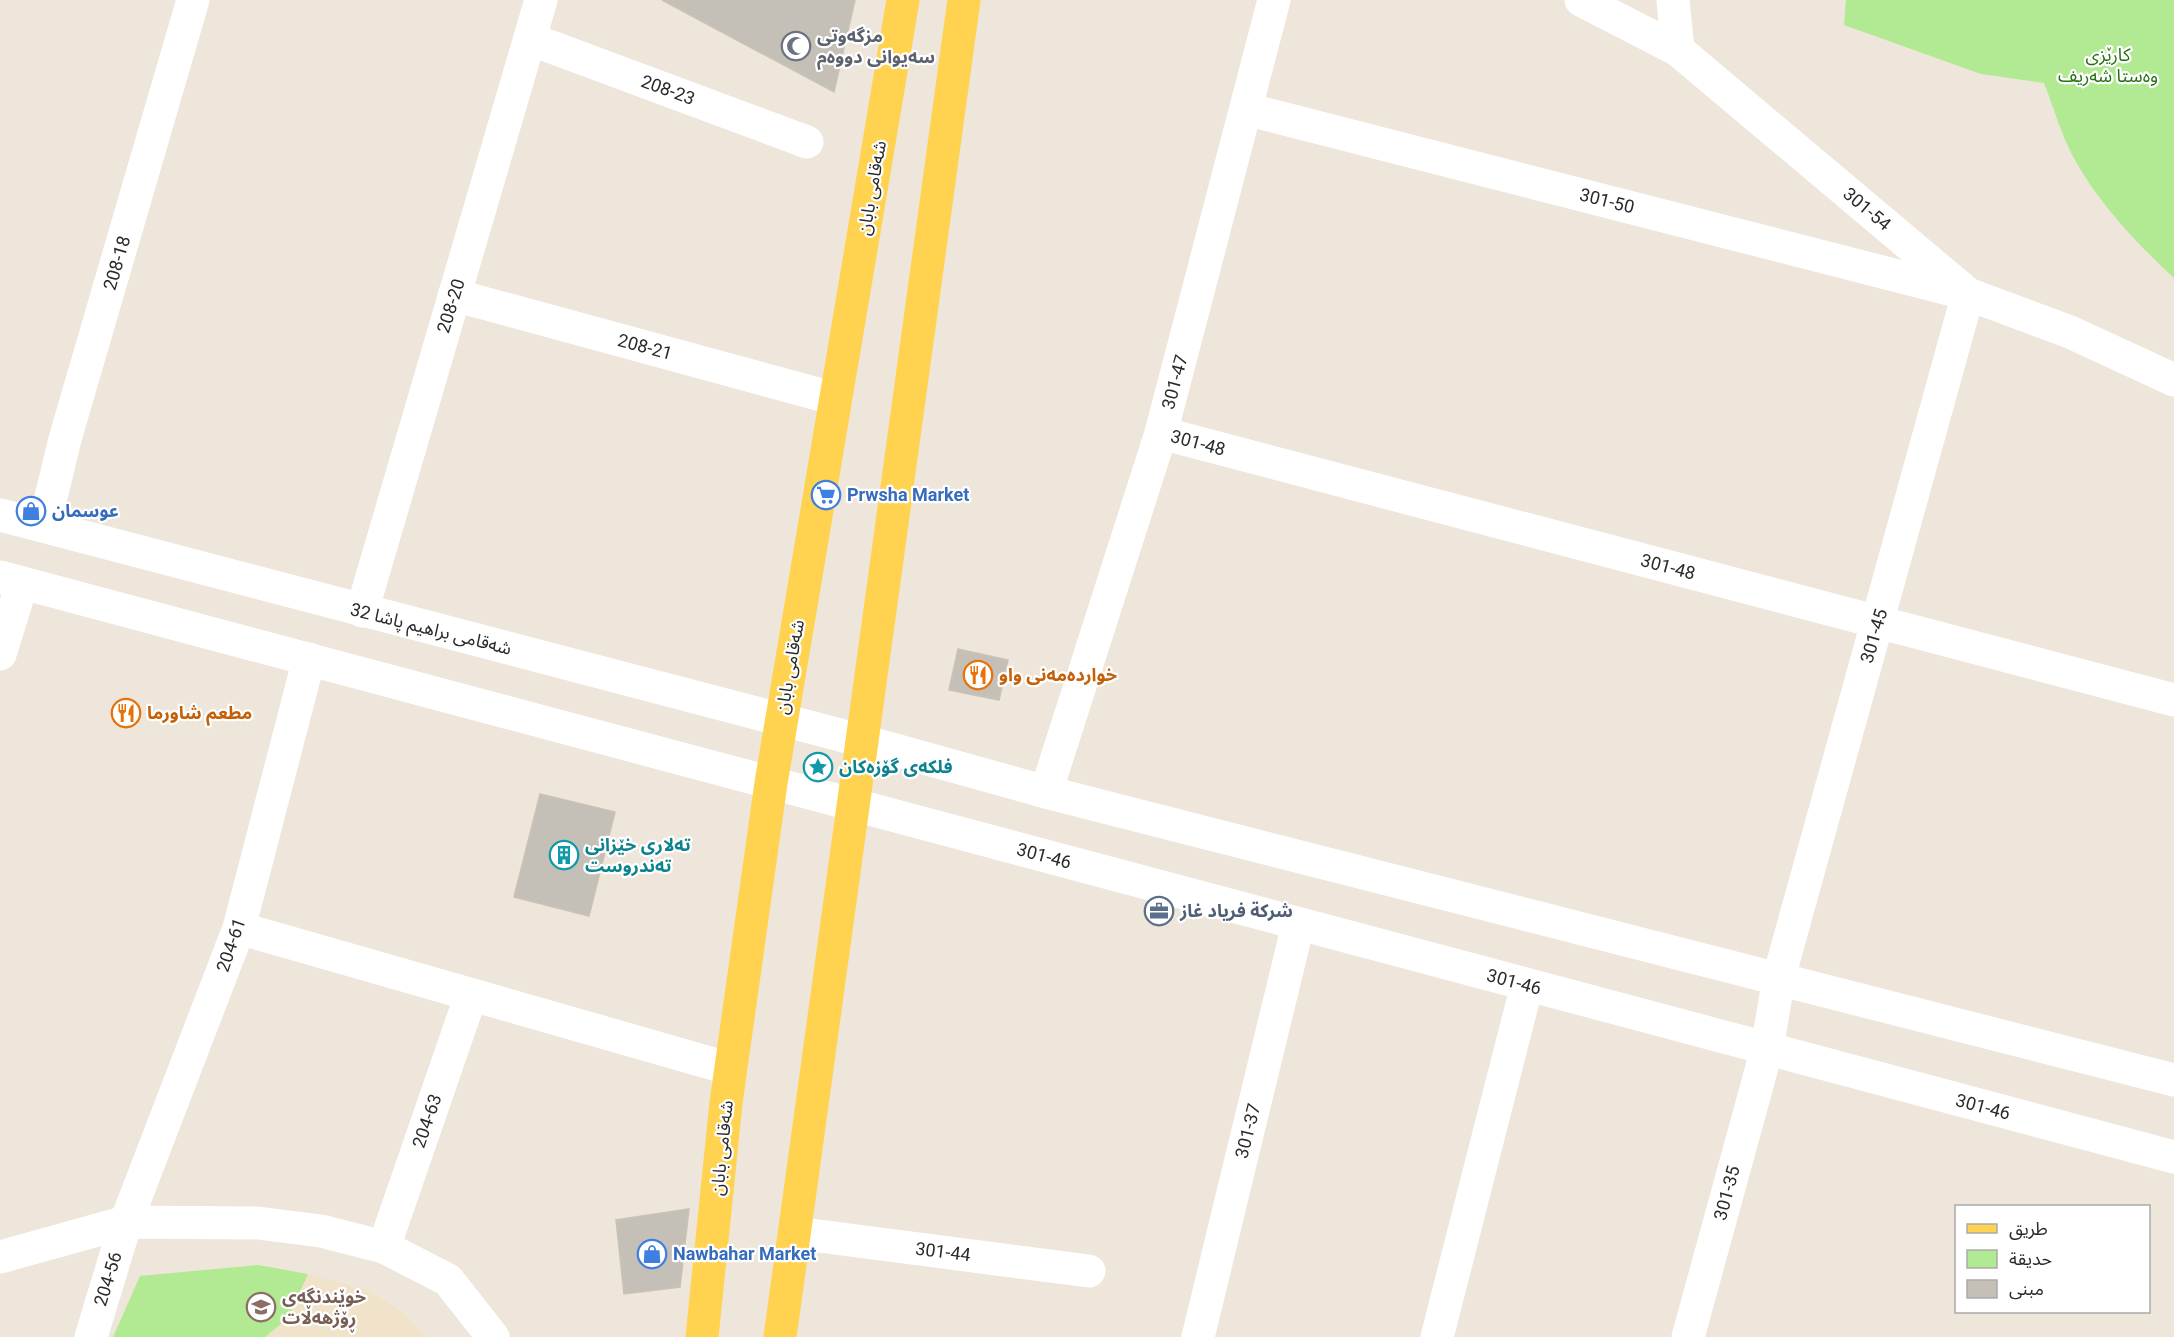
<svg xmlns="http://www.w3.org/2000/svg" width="2174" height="1337" font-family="Roboto,'Noto Sans Arabic',sans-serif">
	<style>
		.education { fill: #f1e3c9 }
		.green { fill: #b1ea92 }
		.building { fill: #c5c0b7; stroke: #cac2b4; stroke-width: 1.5 }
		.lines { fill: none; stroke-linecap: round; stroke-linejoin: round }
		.street { stroke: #fff; stroke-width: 33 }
		.secondary { stroke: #fff; stroke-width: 33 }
		.primary { stroke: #ffd34f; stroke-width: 33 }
		.labels { text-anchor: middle; stroke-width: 4.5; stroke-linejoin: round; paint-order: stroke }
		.worship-label { font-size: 18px; font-weight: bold; fill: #5b616d; stroke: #fff; text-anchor: start }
		.park-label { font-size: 18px; fill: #276f13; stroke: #fff }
		.street-label { font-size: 18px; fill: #2a2a2a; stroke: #fff }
		.shop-label { font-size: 18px; font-weight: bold; fill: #366cbe; stroke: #fff; text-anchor: start }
		.food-label { font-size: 18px; font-weight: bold; fill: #c56008; stroke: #fff; text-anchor: start }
		.culture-label { font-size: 18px; font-weight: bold; fill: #0d838f; stroke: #fff; text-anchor: start }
		.service-label { font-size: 18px; font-weight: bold; fill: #4e5e75; stroke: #fff; text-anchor: start }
		.education-label { font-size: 18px; font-weight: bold; fill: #785e54; stroke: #fff; text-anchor: start }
	</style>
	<rect width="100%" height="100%" fill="#eee5db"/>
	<path class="education" d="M258,1265L308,1274L369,1291L404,1313L425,1337H114L140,1276Z"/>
	<path class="green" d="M1846,0H2174V278C2135,242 2089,193 2067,144C2058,124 2052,103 2044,83L1981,74L1844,25Z
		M258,1265L308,1274L288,1318L265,1337H113L140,1276Z"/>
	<path class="building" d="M662,0H855L834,92Z
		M958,649L1008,660L999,700L949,690Z
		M540,794L615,812L589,916L514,897Z
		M689,1209L680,1287L624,1294L616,1220Z"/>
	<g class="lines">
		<path class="street" d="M1581,0L1678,50L1968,294L2070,332L2174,380
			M1673,0L1678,50
			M530,39L807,142
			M1246,109L1968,294L1779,977L1767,1049L1688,1337
			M454,295L836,399
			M1161,433L2174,700
			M44,526L65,439L193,0
			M362,611L541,0
			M0,654L22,583
			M1046,792L1161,433L1274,0
			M239,928L731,1069
			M796,1233L1089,1271
			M384,1247L471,995
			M0,1257L126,1222L258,1223L321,1231L384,1247L448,1280L493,1337
			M91,1337L126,1222L239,928L309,659
			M1198,1337L1298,925
			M1437,1337L1527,985"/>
		<path class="secondary" d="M0,515L863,741L1046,792L2174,1080
			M0,577L2174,1157"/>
		<path class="primary" d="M702,1337L726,1103L771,783L903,0
			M780,1337L964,0"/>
	</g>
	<defs>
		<g id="mosque-ring" transform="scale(1.5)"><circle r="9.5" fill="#fff" stroke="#6b7280" stroke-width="1.5"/><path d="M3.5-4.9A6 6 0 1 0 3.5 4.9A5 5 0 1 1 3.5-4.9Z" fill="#6b7280"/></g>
		<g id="supermarket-ring" transform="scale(1.5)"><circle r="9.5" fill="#fff" stroke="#3f7fe0" stroke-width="1.5"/><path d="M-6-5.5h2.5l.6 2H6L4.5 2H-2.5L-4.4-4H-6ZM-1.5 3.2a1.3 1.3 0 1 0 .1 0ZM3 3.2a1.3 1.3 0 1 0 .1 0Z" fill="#3f7fe0"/></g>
		<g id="shop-ring" transform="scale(1.5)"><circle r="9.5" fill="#fff" stroke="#3f7fe0" stroke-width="1.5"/><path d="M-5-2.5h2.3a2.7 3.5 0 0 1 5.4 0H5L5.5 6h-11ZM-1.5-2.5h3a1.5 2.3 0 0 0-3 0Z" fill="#3f7fe0"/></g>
		<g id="restaurant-ring" transform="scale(1.5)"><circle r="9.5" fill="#fff" stroke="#e8710a" stroke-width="1.5"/><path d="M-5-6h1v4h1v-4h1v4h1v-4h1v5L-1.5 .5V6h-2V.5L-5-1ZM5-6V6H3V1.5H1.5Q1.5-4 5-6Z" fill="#e8710a"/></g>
		<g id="sight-ring" transform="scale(1.5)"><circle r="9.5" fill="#fff" stroke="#0f9aa8" stroke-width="1.5"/><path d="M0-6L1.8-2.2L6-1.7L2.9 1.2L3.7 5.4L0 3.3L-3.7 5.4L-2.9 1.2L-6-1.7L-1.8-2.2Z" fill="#0f9aa8"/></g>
		<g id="building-ring" transform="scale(1.5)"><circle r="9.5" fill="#fff" stroke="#0f9aa8" stroke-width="1.5"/><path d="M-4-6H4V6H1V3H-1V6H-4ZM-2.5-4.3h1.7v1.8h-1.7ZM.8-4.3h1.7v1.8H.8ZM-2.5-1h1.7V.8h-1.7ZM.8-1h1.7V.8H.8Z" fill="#0f9aa8"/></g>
		<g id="office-ring" transform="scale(1.5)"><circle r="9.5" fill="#fff" stroke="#5c6f8a" stroke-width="1.5"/><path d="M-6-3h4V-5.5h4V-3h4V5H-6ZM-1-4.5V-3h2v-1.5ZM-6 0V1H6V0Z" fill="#5c6f8a"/></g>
		<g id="school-ring" transform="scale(1.5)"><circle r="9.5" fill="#fff" stroke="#8d6e63" stroke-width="1.5"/><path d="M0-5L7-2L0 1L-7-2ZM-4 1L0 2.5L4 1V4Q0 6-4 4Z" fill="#8d6e63"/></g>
	</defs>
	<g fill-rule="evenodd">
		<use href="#mosque-ring" x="796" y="46"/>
		<use href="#supermarket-ring" x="826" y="495"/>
		<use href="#shop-ring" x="31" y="511"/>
		<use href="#restaurant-ring" x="978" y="675"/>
		<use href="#restaurant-ring" x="126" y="713"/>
		<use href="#sight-ring" x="818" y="767"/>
		<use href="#building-ring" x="564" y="855"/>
		<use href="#office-ring" x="1159" y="911"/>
		<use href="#shop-ring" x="652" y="1254"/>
		<use href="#school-ring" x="261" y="1307"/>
	</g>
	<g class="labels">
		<g class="worship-label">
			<text x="817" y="42">مزگەوتی<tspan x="817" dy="21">سەیوانی دووەم</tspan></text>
		</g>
		<g class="park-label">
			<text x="2108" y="61">کارێزی<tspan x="2108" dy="21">وەستا شەریف</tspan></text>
		</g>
		<g class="street-label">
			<text transform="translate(668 90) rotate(20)" y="6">208-23</text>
			<text transform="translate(872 188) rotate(-80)" y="6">شەقامی بابان</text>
			<text transform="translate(1607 201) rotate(14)" y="6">301-50</text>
			<text transform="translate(1867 209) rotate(40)" y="6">301-54</text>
			<text transform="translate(117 263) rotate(-74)" y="6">208-18</text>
			<text transform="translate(451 306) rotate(-73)" y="6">208-20</text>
			<text transform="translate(645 347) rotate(15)" y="6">208-21</text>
			<text transform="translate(1175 382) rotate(-75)" y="6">301-47</text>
			<text transform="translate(1198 443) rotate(15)" y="6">301-48</text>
			<text transform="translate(1668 567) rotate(15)" y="6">301-48</text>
			<text transform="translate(431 629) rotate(14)" y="6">شەقامی براهیم پاشا 32</text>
			<text transform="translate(1874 636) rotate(-74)" y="6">301-45</text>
			<text transform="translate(790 667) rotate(-80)" y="6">شەقامی بابان</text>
			<text transform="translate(1044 856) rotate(15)" y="6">301-46</text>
			<text transform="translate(231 945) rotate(-71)" y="6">204-61</text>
			<text transform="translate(1514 982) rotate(15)" y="6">301-46</text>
			<text transform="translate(1983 1107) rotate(15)" y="6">301-46</text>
			<text transform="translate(427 1121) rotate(-71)" y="6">204-63</text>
			<text transform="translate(1248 1131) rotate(-76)" y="6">301-37</text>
			<text transform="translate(722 1148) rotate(-84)" y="6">شەقامی بابان</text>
			<text transform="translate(1727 1193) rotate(-75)" y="6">301-35</text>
			<text transform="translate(943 1252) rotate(7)" y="6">301-44</text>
			<text transform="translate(108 1279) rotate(-73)" y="6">204-56</text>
		</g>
		<g class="shop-label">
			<text x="847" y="501">Prwsha Market</text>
			<text x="52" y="517">عوسمان</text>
			<text x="673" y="1260">Nawbahar Market</text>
		</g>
		<g class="food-label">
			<text x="999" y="681">خواردەمەنی واو</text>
			<text x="147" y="719">مطعم شاورما</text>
		</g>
		<g class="culture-label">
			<text x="839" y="773">فلکەی گۆزەکان</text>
			<text x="585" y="851">تەلاری خێزانی<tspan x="585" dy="21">تەندروست</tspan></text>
		</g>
		<g class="service-label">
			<text x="1180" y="917">شرکة فرياد غاز</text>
		</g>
		<g class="education-label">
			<text x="282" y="1303">خوێندنگەی<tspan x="282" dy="21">ڕۆژهەڵات</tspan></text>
		</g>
	</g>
	<rect x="1955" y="1205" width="195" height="108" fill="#ffffff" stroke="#aaaaaa" stroke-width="1.5"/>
	<rect x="1967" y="1224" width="30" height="9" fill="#ffd34f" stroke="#aaaaaa" stroke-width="1.5"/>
	<text x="2009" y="1235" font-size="18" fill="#2a2a2a">طريق</text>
	<rect x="1967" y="1250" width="30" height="18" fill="#b1ea92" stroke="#aaaaaa" stroke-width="1.5"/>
	<text x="2009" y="1265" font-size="18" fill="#2a2a2a">حديقة</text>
	<rect x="1967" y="1280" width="30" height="18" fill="#c5c0b7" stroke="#aaaaaa" stroke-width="1.5"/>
	<text x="2009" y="1295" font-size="18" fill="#2a2a2a">مبنى</text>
</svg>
